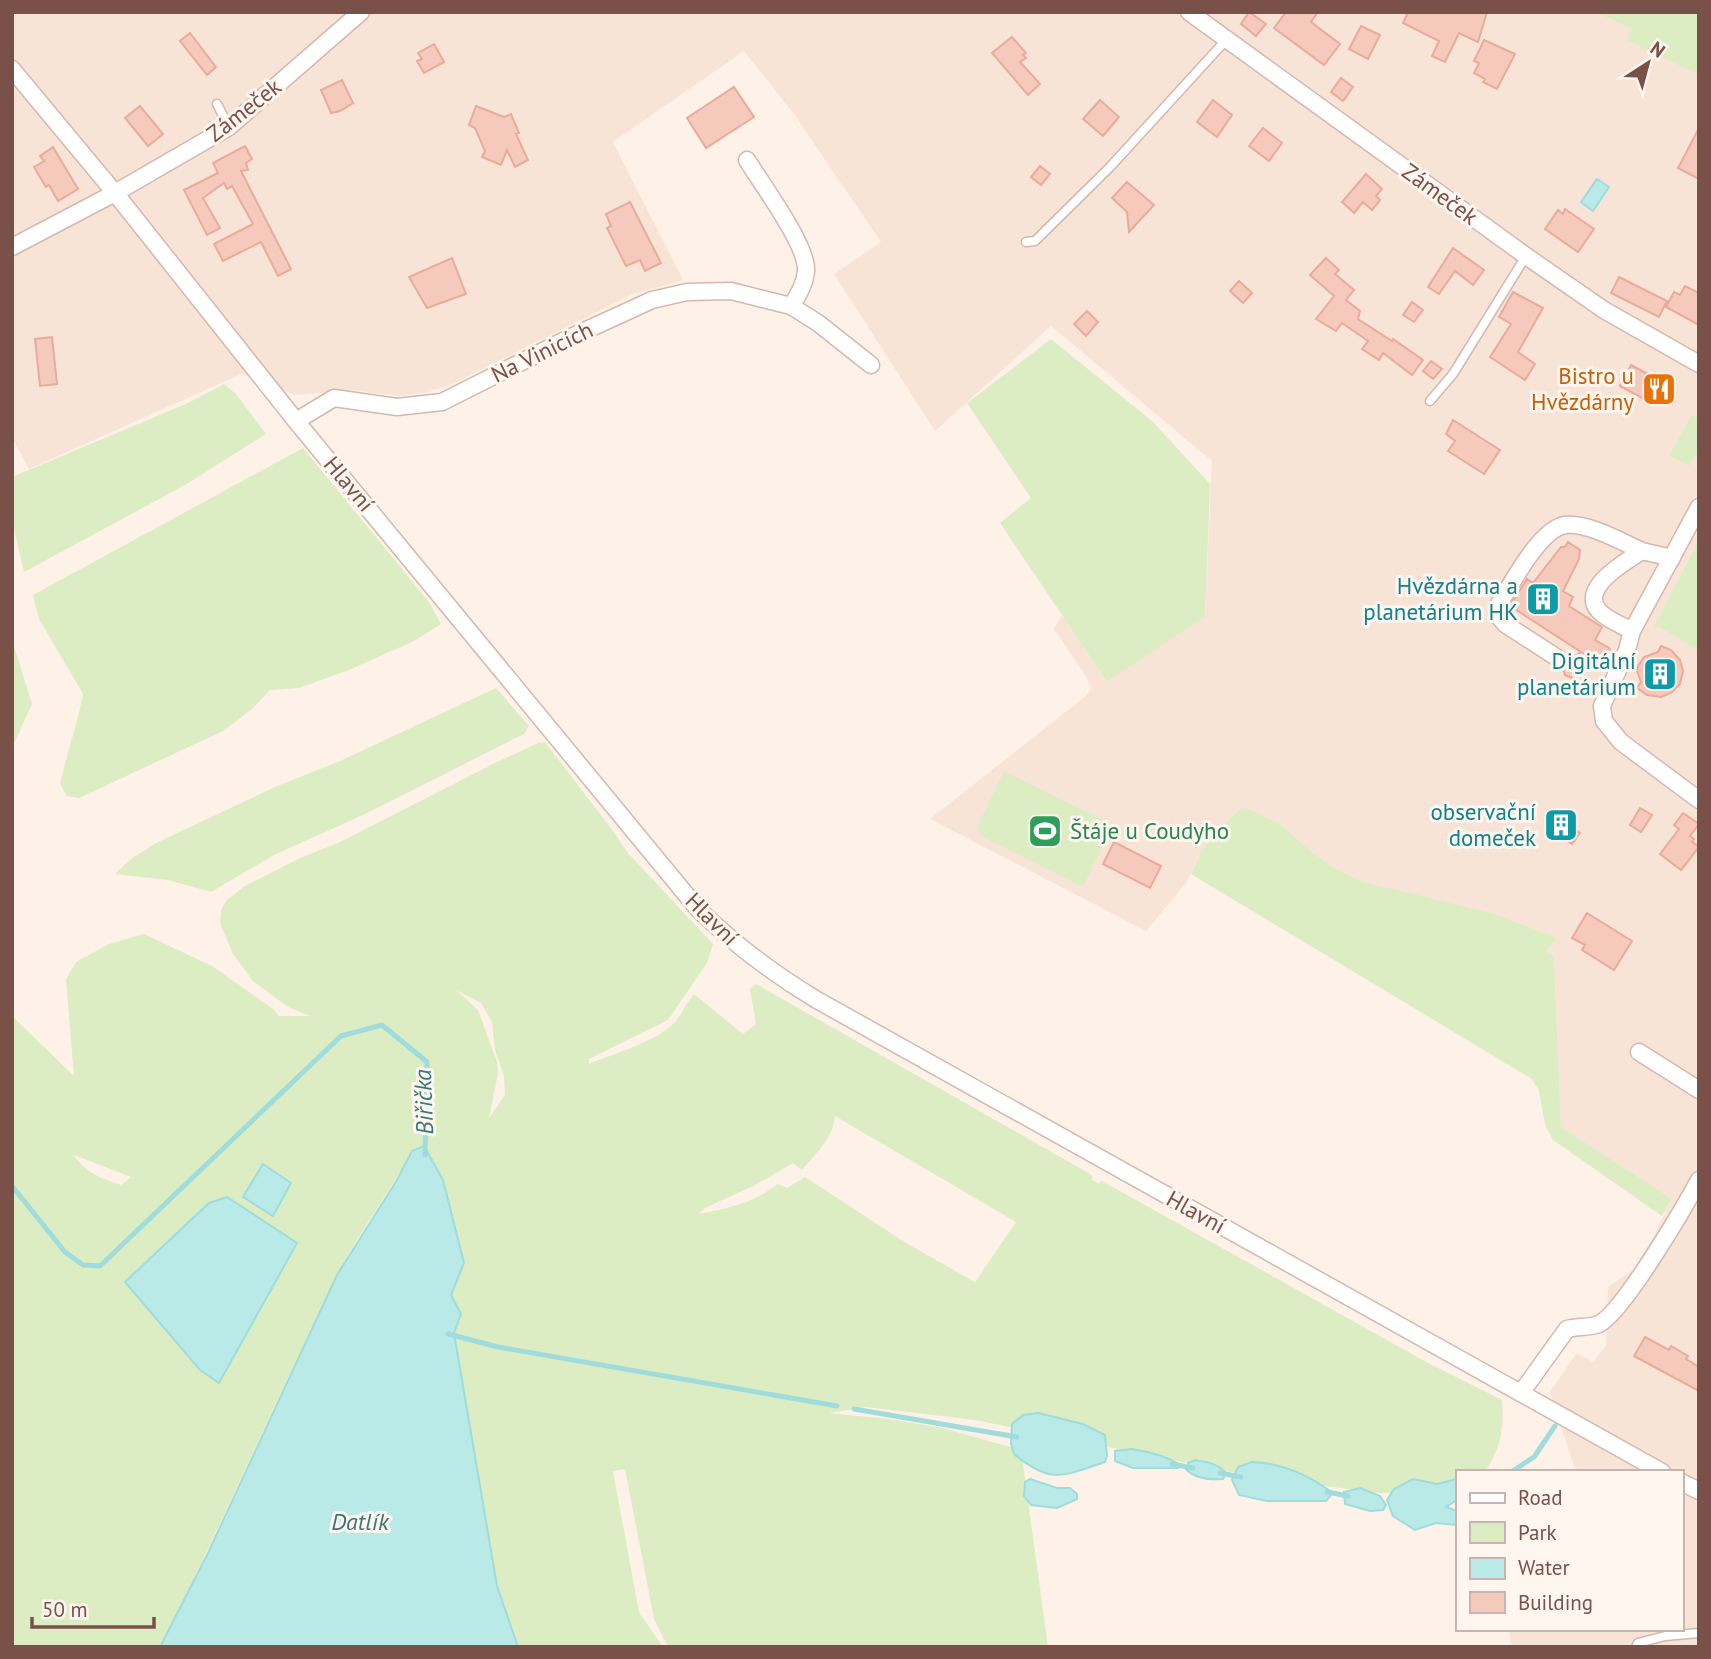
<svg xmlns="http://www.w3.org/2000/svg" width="1711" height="1659" font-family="'PT Sans',sans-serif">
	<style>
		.residential { fill: #f8e4d7 }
		.green { fill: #dcedc4; fill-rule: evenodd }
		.water { fill: #b9eae8; stroke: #9fdcdb; stroke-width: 2 }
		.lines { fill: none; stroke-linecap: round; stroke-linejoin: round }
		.stream { stroke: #9fdcdb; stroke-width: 5 }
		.building { fill: #f5c9bc; stroke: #e9ab9b; stroke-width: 2 }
		.lane-casing { stroke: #d4b8ae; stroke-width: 11 }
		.street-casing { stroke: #d4b8ae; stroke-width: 19 }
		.lane { stroke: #fff; stroke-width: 8 }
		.street { stroke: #fff; stroke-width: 16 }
		.labels { text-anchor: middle; stroke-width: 6; stroke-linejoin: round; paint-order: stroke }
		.street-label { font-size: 23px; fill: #7a5149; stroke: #fff6ef }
		.food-label { font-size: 23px; fill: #c56008; stroke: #fff6ef; text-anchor: end }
		.culture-label { font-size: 23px; fill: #0d838f; stroke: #fff6ef; text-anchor: end }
		.leisure-label { font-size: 23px; fill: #27864d; stroke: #fff6ef; text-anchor: start }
		.water-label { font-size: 24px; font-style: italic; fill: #387978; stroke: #fff6ef }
	</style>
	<rect width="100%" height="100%" fill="#fef1e7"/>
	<path class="residential" d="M12,12H1389L1393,15L1395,12H1595L1632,29L1627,40L1699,75V1647H1511L1509,1629H1681V1472H1576L1550,1392L1577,1353L1593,1362L1606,1346L1608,1287L1633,1270L1655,1234L1672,1199L1561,1128L1554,957L1445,903L1360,881L1333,867L1313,853L1280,824L1238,810L1202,850L1186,883L1146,931L930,819L1086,696L1091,689L1086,676L1054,629L1062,615L1107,682L1205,617L1212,461L1051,326L935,431L834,274L881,242L794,114L744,51L613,142L683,280L633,294L448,386L423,393L401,396L351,390L295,395L241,374L29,469L12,437Z"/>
	<path class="green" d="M1595,12H1699V75L1626,40L1632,29Z
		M1051,339L1152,421L1210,484L1205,617L1107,682L1000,523L1031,498L967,403Z
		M224,384L236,394L266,434L185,485L24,572L12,520V477L188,403Z
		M1692,415L1699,419V450L1689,466L1669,455Z
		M303,448L429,602L441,624L414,641L349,670L299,688L270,690L252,709L223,731L79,798L67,796L60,784C67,753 77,725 83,694L39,619L33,595Z
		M1699,540V651L1660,627H1654Z
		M12,640L32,704L12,748Z
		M496,688L529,726L524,734L363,815L274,855L211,892L168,880L115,874L131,859L156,843L275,787L340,761Z
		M545,742L613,831L627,852L713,944L707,963L668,1020L589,1059V1064C613,1054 658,1041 675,1022C682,1014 686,1003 694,994L743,1034L756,1024L750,989L756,984L1092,1175V1180L1098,1183L1102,1181L1430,1364L1502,1400C1504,1430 1501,1447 1485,1472H1457V1487L1434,1494L1378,1493L1326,1486L1281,1482L975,1420L866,1407L829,1413L889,1419L943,1428L1021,1450L1048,1647H668L654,1619L625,1469L613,1471L639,1612L663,1647H518L497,1586L454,1333L461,1314L451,1295L464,1263L412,1151C389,1194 357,1234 336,1278C275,1400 222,1525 160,1647H12V1016L74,1076L66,979L76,962L109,944L144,934L212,966L273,1009L279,1016H310L288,1007L253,981L233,954L220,923L221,910L227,900L245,886L298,859L340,842L495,763L538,743ZM456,990L481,1003L492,1022L495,1050L504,1076L505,1095L489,1118L498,1073L497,1062L478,1010ZM835,1116L1016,1222L975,1282L906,1243L805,1177L787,1188L778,1184C751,1204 730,1208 698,1214L705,1208L755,1185L793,1163L802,1170C816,1153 833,1139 835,1116ZM74,1155L131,1177L121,1185C102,1179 84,1172 74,1155ZM209,1203L200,1369L125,1282Z
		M1004,771L1113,825L1083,887L981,836L977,827Z
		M1249,809L1280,824L1313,853L1333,867L1360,881L1495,914L1557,938L1546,951L1554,956L1561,1127L1672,1199L1662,1216L1553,1140L1545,1125L1539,1091L1532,1079L1191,874L1202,850L1238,810Z"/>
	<path class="water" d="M1597,179L1609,187L1593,211L1581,202Z
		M424,1146L443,1180L464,1263L451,1295L461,1314L454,1333L497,1586L518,1647H160L208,1553L337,1275L397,1180L412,1151Z
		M263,1164L291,1183L273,1216L243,1197Z
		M227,1197L297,1243L219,1383L200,1370L125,1282L209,1203Z
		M1038,1413L1083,1424L1105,1435L1107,1456L1105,1462C1063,1476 1051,1485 1014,1454L1011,1444L1012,1424L1023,1415Z
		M1132,1449C1148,1452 1164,1455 1178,1464V1468H1133L1115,1461V1451Z
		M1195,1460C1208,1462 1216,1463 1226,1473L1223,1479C1210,1480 1195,1479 1186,1469L1188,1463Z
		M1252,1462C1283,1463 1308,1475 1333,1493L1326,1501H1267L1239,1495L1232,1480L1238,1467Z
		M1030,1479L1057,1488H1070L1077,1494V1499L1057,1508L1031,1505L1024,1496L1025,1482Z
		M1413,1479L1437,1484L1457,1479V1500L1446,1507L1457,1511V1525L1436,1523L1415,1530L1393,1516L1387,1500L1394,1489Z
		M1360,1488L1380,1496L1386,1505L1383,1510L1370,1511L1345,1504L1344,1492Z"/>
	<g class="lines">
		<path class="stream" d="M12,1186L65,1252L83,1265L100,1266L341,1036L382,1025L427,1062L425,1155
			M448,1334L498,1347L837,1406
			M854,1409L1017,1437
			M1172,1464L1193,1468
			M1511,1472L1534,1457L1555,1426
			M1220,1473L1241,1477
			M1327,1492L1348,1496"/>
	</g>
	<path class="building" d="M1249,12L1266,24L1256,36L1241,24Z
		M1286,12H1318L1311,22L1340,44L1324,65L1274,28Z
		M1408,12H1487L1478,42L1459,33L1445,62L1432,56L1439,41L1403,23Z
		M1361,26L1380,35L1368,59L1349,49Z
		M190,33L216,67L207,75L180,41Z
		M1012,37L1026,53L1023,55L1026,58L1020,62L1040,84L1028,95L992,53Z
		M1484,40L1515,54L1497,89L1483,82L1485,79L1474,73L1479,63L1474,61Z
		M434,44L444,62L424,73L417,61L422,59L418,53Z
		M1341,78L1353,87L1343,101L1331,92Z
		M342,80L353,103L340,111L331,113L321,90Z
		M734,87L754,117L706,148L687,118Z
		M1100,100L1119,117L1103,136L1083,119Z
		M1213,100L1232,115L1217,137L1197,122Z
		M140,106L163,134L148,146L125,118Z
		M476,106L504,117L511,114L519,133L516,134L528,160L515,167L507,150L501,165L482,157L485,151L475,128L469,125Z
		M1263,128L1282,143L1269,161L1249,146Z
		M1699,128V179L1678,168Z
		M245,146L252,159L246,163L248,170L241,171L291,269L278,276L261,242L223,261L214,244L253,224L232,186L227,189L224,183L203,198L220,228L207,235L184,190L218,173L213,163Z
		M53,147L78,189L58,201L49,185L46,187L34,167L44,161L40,156Z
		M1040,166L1050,174L1041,185L1031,177Z
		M1366,174L1382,189L1376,196L1380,200L1372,210L1363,202L1354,213L1342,202Z
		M1127,182L1154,205L1129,232L1127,212L1112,198Z
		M630,202L661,263L645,271L640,260L626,266L607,228L611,226L606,214Z
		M1565,209L1594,229L1578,252L1545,229L1558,210L1563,214Z
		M1453,248L1484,270L1473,285L1455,271L1439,294L1428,287Z
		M452,258L466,294L427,308L409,277Z
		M1326,258L1339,270L1335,274L1354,290L1346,300L1360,311L1358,319L1392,341L1393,339L1423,360L1412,375L1383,353L1379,360L1362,349L1368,341L1342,323L1336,331L1316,319L1334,296L1310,275Z
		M1619,277L1667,301L1659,317L1611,293Z
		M1239,281L1252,293L1243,303L1230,291Z
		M1685,286L1699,293V325L1666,307L1674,292L1680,295Z
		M1513,292L1543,308L1518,352L1535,364L1525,380L1490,357L1511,324L1499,317Z
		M1412,302L1423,310L1414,322L1403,315Z
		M1087,311L1098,322L1086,336L1074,324Z
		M52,337L57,384L40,386L35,339Z
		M1431,361L1442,369L1433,379L1423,371Z
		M1631,365L1653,377L1642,398L1620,386Z
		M1453,420L1500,450L1484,474L1448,451L1455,441L1446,434Z
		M1568,542L1580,550L1579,559L1563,591L1573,597L1569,606L1602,627L1595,640L1609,648L1613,655L1611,660L1605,664L1584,653L1582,672L1574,679L1565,675L1563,669L1569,660L1581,652L1510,606L1527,579L1533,583L1561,547H1565Z
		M1661,646L1671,650L1680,660L1683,671L1680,684L1671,693L1661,697L1647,695L1637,688L1641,682L1637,671L1638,666L1644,657L1658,652Z
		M1640,808L1652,815L1641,832L1630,825Z
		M1683,813L1699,824L1690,836L1694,839L1692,842L1699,847L1681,870L1660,854L1679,829L1674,825Z
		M1559,818L1580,833L1572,844L1551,828Z
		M1114,842L1161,866L1150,888L1103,864Z
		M1587,913L1632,941L1614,970L1582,950L1585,945L1572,938Z
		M1645,1337L1669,1350L1671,1346L1688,1356L1686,1359L1699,1367V1391L1634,1356Z"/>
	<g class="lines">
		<g class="lane-casing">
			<path id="lane" d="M217,104L229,127
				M1026,242L1035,241L1110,167L1227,39
				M1430,401L1453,374L1526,256
				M1636,1647L1638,1643L1665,1636L1699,1633"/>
		</g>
		<g class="street-casing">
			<path id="street" d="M1189,12L1526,256L1604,310L1699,364
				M12,69L115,193L296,421L698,909C735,945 772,973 817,1000L1662,1472
				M747,160C761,183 808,246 806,271C805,284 798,296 791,306
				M12,247L115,193L229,127L361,12
				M296,421L334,398L397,407L442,402L569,338L652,300L687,292L731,291L791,306L818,323L871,365
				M1699,507L1632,631L1627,650L1602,706L1604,721L1621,742L1699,800
				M1632,631C1622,625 1607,620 1599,611C1578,588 1627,561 1642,551L1672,558
				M1559,659L1505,624L1497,614L1499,604C1512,583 1540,529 1565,525C1587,522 1622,542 1642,551
				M1639,1052L1699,1090
				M1521,1393L1567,1329C1577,1326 1589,1328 1599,1324C1623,1312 1684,1208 1699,1180
				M1681,1482L1699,1491"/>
		</g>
		<use href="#lane" class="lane"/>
		<use href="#street" class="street"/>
	</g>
	<defs>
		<g id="restaurant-square" transform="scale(1.75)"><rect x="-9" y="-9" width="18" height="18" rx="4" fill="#e8710a" stroke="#fff6ef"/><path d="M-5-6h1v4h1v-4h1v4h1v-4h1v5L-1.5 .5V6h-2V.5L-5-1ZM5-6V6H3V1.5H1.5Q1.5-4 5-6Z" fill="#fff"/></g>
		<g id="building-square" transform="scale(1.75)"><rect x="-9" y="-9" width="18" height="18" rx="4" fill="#0f9aa8" stroke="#fff6ef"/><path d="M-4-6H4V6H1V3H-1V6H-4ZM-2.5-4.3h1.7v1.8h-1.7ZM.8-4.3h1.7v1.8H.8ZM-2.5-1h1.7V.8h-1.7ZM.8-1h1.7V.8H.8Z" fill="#fff"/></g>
		<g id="stadium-square" transform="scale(1.75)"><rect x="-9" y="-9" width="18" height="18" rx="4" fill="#2e9e5b" stroke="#fff6ef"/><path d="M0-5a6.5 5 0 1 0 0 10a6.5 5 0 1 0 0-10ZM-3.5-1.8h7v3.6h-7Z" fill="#fff"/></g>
	</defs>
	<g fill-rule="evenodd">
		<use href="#restaurant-square" x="1659" y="389"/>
		<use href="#building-square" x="1543" y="599"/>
		<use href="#building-square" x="1660" y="674"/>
		<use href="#building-square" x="1561" y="825"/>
		<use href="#stadium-square" x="1045" y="831"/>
	</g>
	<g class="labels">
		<g class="street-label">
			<text transform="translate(244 110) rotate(-38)" y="8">Zámeček</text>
			<text transform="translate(1440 194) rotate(36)" y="8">Zámeček</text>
			<text transform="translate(542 352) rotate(-26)" y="8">Na Vinicích</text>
			<text transform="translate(349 484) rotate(50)" y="8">Hlavní</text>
			<text transform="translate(712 919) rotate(45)" y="8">Hlavní</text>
			<text transform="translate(1196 1212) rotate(29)" y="8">Hlavní</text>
		</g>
		<g class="food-label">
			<text x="1634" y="384">Bistro u<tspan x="1634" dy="26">Hvězdárny</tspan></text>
		</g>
		<g class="culture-label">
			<text x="1518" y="594">Hvězdárna a<tspan x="1518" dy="26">planetárium HK</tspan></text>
			<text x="1636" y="669">Digitální<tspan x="1636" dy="26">planetárium</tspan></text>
			<text x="1536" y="820">observační<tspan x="1536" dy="26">domeček</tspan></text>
		</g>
		<g class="leisure-label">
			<text x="1070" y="839">Štáje u Coudyho</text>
		</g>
		<g class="water-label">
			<text transform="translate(424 1102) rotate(-92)" y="8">Biřička</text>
			<text x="360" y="1530">Datlík</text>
		</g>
	</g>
	<rect width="1711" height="1659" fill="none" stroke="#7a5149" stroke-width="28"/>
	<rect x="1456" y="1470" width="228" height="161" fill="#fff6ef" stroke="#cab4ad" stroke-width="2"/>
	<rect x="1470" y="1493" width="35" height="10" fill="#ffffff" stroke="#cab4ad" stroke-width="2"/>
	<text x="1518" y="1505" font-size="21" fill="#7a5149">Road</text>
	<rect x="1470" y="1522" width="35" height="21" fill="#dcedc4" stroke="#cab4ad" stroke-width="2"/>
	<text x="1518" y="1540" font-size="21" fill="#7a5149">Park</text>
	<rect x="1470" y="1558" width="35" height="21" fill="#b9eae8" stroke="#cab4ad" stroke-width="2"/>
	<text x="1518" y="1575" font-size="21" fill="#7a5149">Water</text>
	<rect x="1470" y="1592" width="35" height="21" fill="#f5c9bc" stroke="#cab4ad" stroke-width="2"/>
	<text x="1518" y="1610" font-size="21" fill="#7a5149">Building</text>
	<g transform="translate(1648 63) rotate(36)" stroke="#fff6ef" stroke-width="5" paint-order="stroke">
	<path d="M0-5L12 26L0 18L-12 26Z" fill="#7a5149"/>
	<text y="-10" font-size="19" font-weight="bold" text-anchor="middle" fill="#7a5149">N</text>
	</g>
	<path d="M32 1617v10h122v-10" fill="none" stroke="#7a5149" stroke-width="3.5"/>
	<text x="42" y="1617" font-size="21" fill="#7a5149" stroke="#fff6ef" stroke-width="5" paint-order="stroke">50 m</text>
</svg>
